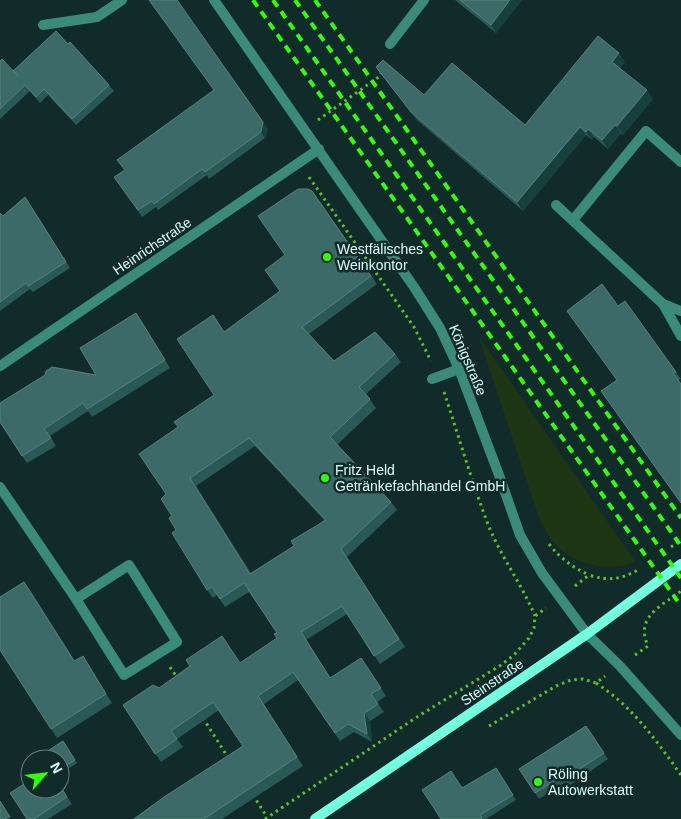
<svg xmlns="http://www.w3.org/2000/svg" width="681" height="819" font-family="Arial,sans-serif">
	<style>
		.green { fill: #1d3513 }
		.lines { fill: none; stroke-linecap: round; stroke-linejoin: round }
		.path { stroke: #5bbf2e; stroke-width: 3; stroke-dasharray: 2.5 4; stroke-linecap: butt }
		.lane { stroke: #3a8b79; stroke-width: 10 }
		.street { stroke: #3a8b79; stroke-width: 10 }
		.secondary { stroke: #71ffdf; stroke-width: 10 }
		.rail { stroke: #2cff06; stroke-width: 4; stroke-dasharray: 8 6; stroke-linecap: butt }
		.wall { fill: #295956; fill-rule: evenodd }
		.shaded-wall { fill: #173f3d }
		.building { fill: #3c6a68; stroke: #55827f; fill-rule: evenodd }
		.poi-dot { fill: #2cff06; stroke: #102b29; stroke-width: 2 }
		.labels { text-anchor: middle; stroke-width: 5; stroke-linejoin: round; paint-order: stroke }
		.street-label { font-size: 14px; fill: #dafffa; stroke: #102b29 }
		.poi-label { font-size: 14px; fill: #dafffa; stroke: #102b29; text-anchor: start }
	</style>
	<rect width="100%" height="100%" fill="#102b29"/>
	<path class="green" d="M478,335L635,561C609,575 568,563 551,539C546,533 543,525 539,518Z"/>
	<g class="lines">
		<path class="path" d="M318,120L380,76L382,71
			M309,177L414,327L431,361
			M444,392C459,437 472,483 489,527C502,558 522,585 535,616
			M549,544C561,559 571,566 589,575
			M671,547L681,540
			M575,586L589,575C608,581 619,580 638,570
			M635,655L648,646C635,617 660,607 681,591
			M170,667L178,679
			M596,683C633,707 655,739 681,775
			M203,718L229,759
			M489,726L556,686L571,680L583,679L596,683L605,676
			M253,795L267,817
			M265,819L417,717L501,665L514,655L529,638L534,628L535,616L546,608"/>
		<path class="lane" d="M43,25L97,17L122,0
			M556,205L663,304L681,311
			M573,220L646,131L681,162
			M663,304L681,336
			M432,379L459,369"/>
		<path class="street" d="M214,0L414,287L440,328L459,369L499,475L520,535L542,573L587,634L620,666L681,735
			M390,44L424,0
			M0,366L319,149
			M0,487L76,599
			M129,565L177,642L124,675L76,599Z"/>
		<path class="secondary" d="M315,819L587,634L681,564"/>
		<path class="rail" d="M253,0L681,606
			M273,0L681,578
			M295,0L681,546
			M315,0L681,518"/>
	</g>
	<path class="wall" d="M455,0H522L496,33Z
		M0,61L14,73L109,85L114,91L76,125L48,95L40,103L30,91L0,119Z
		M625,62L620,68L653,99L623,135L621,133L608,149L594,137L592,140L586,135L523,211L417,120L376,67L424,95L525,125Z
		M268,129L265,138L209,179L207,175L158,210L156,207L142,217L114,177Z
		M312,191L377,284L309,334L334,361L395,354L401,362L366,394L376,408L337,445L391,502L397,510L347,557L405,647L380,664L347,614L306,640L331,678L361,658L386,696L377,702L384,712L370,721L372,742L354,732L340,741L298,680L264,704L303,766L222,819H134L243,746L219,710L177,739L183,747L161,762L123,705L159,688L240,663L277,638V633L249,592L225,607L217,595L213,598L207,590L176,530L172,516L166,494L178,427L214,395L224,332L280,291L285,255ZM255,446L324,520L294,546L251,573L196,486Z
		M25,197L70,268L33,292L30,289L0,311V213L3,216Z
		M625,301L681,379L678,380L681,384V503L601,391L617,380L618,306Z
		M141,320L170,368L92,417L88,411L50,436L56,446L27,463L22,456L45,375H96Z
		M30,590L75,661L83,656L112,703L57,738L51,729Z
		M586,726L608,759L569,786L566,782L539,799L519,769Z
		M63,741L77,763L60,774V759Z
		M499,773L516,800L486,819H441L462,788Z
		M60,786L72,804L48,819H27Z"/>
	<path class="shaded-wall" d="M510,0H522L496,33L491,25Z
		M619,53L625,62L618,70L612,62Z
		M647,90L653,99L623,135L617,126Z
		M263,122L268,129L265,138L261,132Z
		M615,125L621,133L608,149L602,140Z
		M580,127L586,135L523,211L517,202Z
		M588,129L594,137L592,140L586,132Z
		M136,313L141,320L170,368L165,360Z
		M190,478L196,486L256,582L250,574Z
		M24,582L30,590L81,670L74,661Z
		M83,656L89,665L112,703L106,694Z
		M364,713L370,721L372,742L367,734Z"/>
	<path class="building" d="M149,0H177L263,122L261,132L205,172L202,169L154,204L152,201L138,210L114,177L125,170L117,160L214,90Z
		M460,0H510L491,25Z
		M56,31L68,44L70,42L109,85L72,119L44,89L36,97L25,85L0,109V61L2,59L18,76L13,71Z
		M598,36L619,53L612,62L647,90L617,126L615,125L602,140L588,129L586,132L580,127L517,202L411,112L376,67L383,60L424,95L452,63L525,125Z
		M298,189H308L312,191L371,276L302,327L334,361L375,332L395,354L359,387L370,399L330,437L391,502L341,549L399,639L374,656L342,606L301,632L330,678L361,658L381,688L371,694L378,704L364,713L367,734L348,724L335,733L293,672L258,696L297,757L204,819H134L164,797L243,746L213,702L171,731L177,739L155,754L123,705L153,685L159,688L190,666L186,660L222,636L240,663L277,638L274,634L277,633L244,583L220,599L212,587L207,590L172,533L176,530L169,518L172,516L161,499L166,494L139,454L178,427L174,422L214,395L177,339L213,315L224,332L280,291L265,270L285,255L258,216ZM249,438L326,520L291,541L294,546L250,574L190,478Z
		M25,197L66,262L28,286L26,283L0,302V213L3,216Z
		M602,284L618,306L625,301L676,372L673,373L681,384V503L601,391L617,380L567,311Z
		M136,313L165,360L87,409L83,403L44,429L51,438L22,456L0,422V403L45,375L46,371L52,367L96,375L80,348Z
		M24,582L74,661L83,656L106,694L51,729L0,650V597Z
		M586,726L604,753L564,779L562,776L535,793L519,769Z
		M63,741L75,760L60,769V759H42L40,756Z
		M496,768L513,795L480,815L482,818L480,819H441L422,790L451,771L462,788Z
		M30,780V789H60V786L67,797L34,819H27L10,793Z
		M0,801L10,817L4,819H0Z"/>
	<g class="poi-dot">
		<circle cx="327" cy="257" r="5"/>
		<circle cx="325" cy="478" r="5"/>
		<circle cx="538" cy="782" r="5"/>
	</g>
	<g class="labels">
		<g class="street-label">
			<text transform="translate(152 246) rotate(-34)" y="5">Heinrichstraße</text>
			<text transform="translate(468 360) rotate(67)" y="5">Königstraße</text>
			<text transform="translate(492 682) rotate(-34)" y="5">Steinstraße</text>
		</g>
		<g class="poi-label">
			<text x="337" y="254">Westfälisches<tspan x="337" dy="16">Weinkontor</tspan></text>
			<text x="335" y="475">Fritz Held<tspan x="335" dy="16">Getränkefachhandel GmbH</tspan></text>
			<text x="548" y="779">Röling<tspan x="548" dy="16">Autowerkstatt</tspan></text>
		</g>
	</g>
	<g transform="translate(45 774) rotate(62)"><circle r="24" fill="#102b29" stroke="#61807d"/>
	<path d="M0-4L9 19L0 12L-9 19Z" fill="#2cff06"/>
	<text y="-8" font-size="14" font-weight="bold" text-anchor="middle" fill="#dafffa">N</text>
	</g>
</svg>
